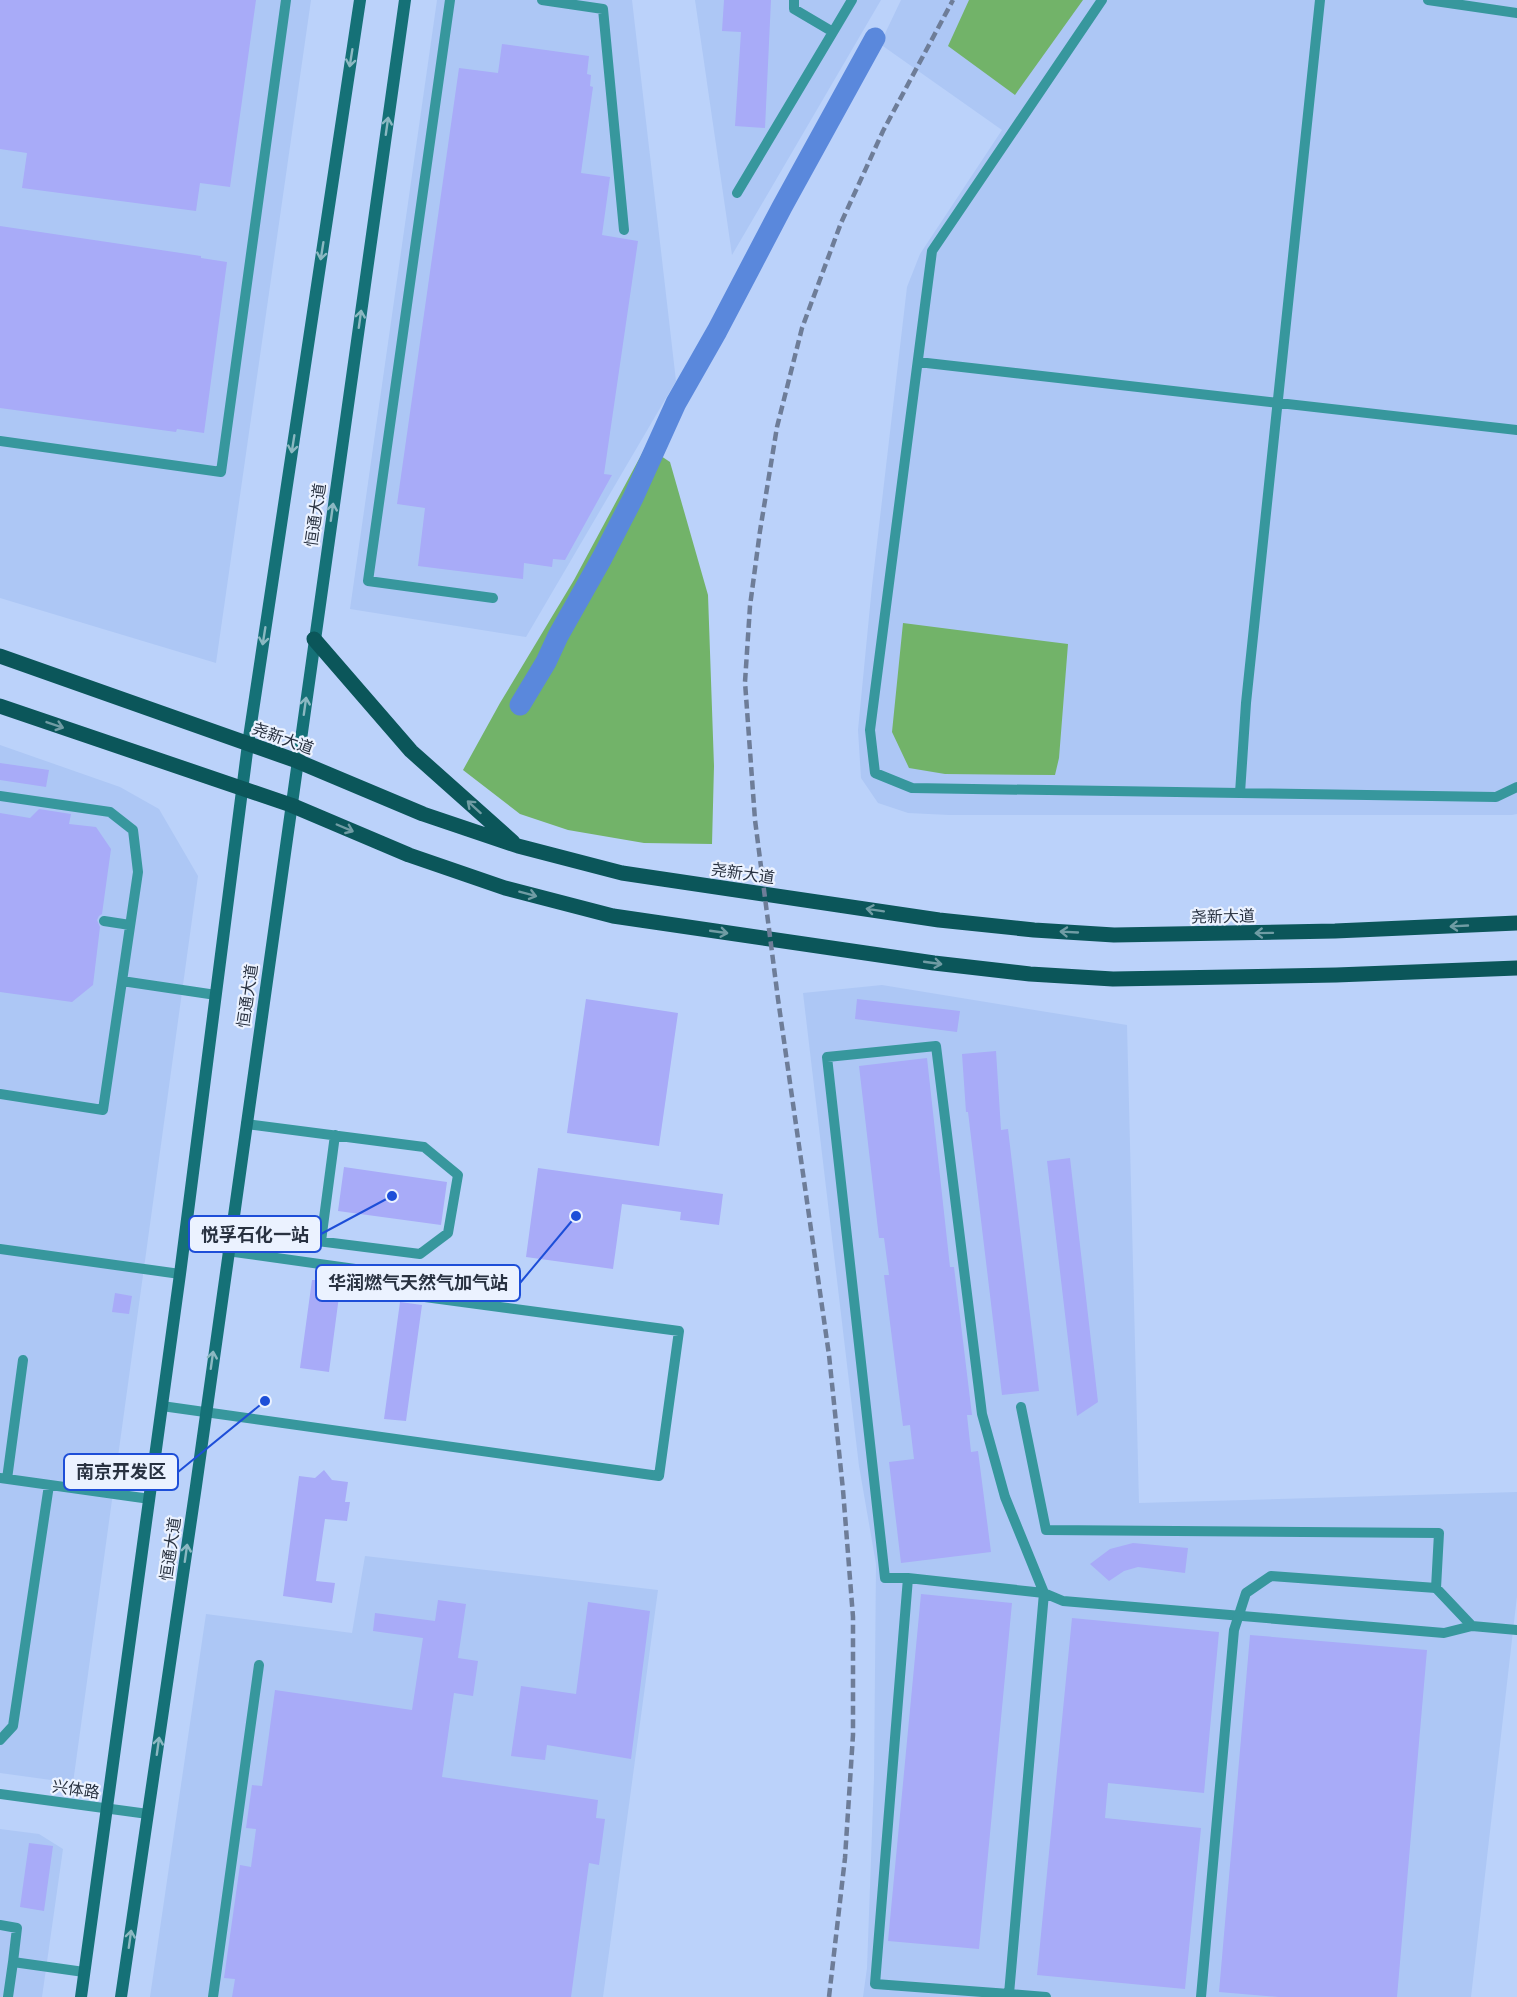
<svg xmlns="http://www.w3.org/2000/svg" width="1517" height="1997" font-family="'Titillium Web','Noto Sans SC',sans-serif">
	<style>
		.built { fill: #adc7f5 }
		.green { fill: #72b369 }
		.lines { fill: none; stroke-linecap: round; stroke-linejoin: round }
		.canal { stroke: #5a88dc; stroke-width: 21 }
		.building { fill: #a8abf8 }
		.lane { stroke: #37979d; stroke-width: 10 }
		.secondary { stroke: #157177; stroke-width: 12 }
		.primary { stroke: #0b565a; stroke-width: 15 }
		.rail { stroke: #6e7d98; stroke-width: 4.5; stroke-dasharray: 9 4.5; stroke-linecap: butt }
		.lane-bridge { stroke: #37979d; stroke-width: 10 }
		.oneway { stroke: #8bb8c2 }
		.oneway2 { stroke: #709ca4 }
		.labels { text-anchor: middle; stroke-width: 4.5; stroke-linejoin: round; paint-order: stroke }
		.street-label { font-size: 16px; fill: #293241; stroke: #ebf2ff }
		.leader { fill: none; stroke: #1d4ed8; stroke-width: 2 }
		.callout-dot { fill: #1d4ed8; stroke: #ebf2ff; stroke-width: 2 }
		.callout { fill: #ebf2ff; stroke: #1d4ed8; stroke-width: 2 }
		.callout-label { font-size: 18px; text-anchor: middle; font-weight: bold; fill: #293241 }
	</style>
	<rect width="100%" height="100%" fill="#bbd2fa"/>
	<path class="built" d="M0,0H311L216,663L0,598Z
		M437,0H632L676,381L526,637L350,609Z
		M695,0H881L732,255Z
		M901,0H1517V814L1512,815H949L908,813L878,803L861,778L858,730L872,586L907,287L920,254L1002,130L880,44Z
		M0,745L120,787L159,809L198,876L73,1783L0,1773Z
		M882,985L1127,1025L1139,1503L1517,1492V1596L1471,1997H863L867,1968L874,1778L876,1564L859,1466L803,993Z
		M365,1556L658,1590L603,1997H150L206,1614L352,1633Z
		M0,1829L39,1834L63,1849L42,1997H0Z"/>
	<path class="green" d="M969,0H1083L1015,95L948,46Z
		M646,446L670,462L708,595L714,766L712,844L644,843L568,830L520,814L463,770L500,703L574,580Z
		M903,623L1068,644L1059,758L1055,775L945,774L909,768L892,732Z"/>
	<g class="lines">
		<path class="canal" d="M520,705L546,662L558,636L602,558L633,498L676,403L717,331L782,207L875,38"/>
	</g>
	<path class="building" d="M0,0H256L230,187L200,183L196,211L22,188L27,153L0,149Z
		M724,0H771L765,128L735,126L741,32L722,31Z
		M502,44L589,56L587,74L591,75L590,86L593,87L581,173L610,177L602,235L638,241L604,474L612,475L565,560L553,559L552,567L524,563L523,579L418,566L425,508L397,504L459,68L498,73Z
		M0,226L201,256V258L227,262L204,433L177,429L176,432L0,408Z
		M0,763L49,770L46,787L0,780Z
		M39,809L71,814L69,824L96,827L111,849L102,914L99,916L97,920L100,927L93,985L72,1002L0,992V813L30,818Z
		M586,999L678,1013L659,1146L567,1133Z
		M857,999L960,1011L957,1032L855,1019Z
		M996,1051L1001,1130L1008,1129L1039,1391L1002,1395L968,1112H966L962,1054Z
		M927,1058L950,1267H954L972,1415H967L971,1452L978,1451L991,1552L901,1563L889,1462L914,1459L910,1425L903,1426L884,1275H889L884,1238H879L859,1066Z
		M1070,1158L1098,1402L1077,1416L1047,1161Z
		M344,1167L447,1182L441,1225L338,1211Z
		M538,1168L723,1194L719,1225L680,1220L681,1212L622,1204L613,1269L526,1257Z
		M315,1278L341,1281L329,1372L300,1368L312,1280H315Z
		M115,1293L132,1296L129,1314L112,1312Z
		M400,1302L422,1305L406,1421L384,1419Z
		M324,1470L332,1480L348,1482L345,1502H350L347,1521L325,1519L316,1581L335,1583L332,1603L283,1596L299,1476L315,1478Z
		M1133,1543L1188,1548L1185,1573L1138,1567L1124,1571L1109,1581L1090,1564L1110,1549Z
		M921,1594L1012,1603L979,1949L888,1941Z
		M438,1600L466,1604L458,1658L478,1661L473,1696L454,1693L442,1777L598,1800L596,1818L605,1819L599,1865L589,1863L571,1997H232L235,1979L224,1978L240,1865L251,1867L256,1829L246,1828L252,1785L262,1786L275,1690L412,1710L423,1638L373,1631L375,1613L435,1621Z
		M588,1602L650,1611L631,1759L547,1745L545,1760L511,1756L521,1686L576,1694Z
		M1072,1618L1219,1632L1204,1793L1108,1783L1105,1818L1201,1828L1185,1989L1037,1975Z
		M1250,1635L1427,1650L1397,1997H1279L1219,1992Z
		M29,1843L53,1846L44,1911L20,1907Z"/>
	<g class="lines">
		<path class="lane" d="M450,0L368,581L493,598
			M542,0L603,9L624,230
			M794,0V9L833,32L852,0
			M1102,0L932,251L870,730L875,773L912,788L1496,797L1517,787
			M1428,0L1517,13
			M737,193L833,32
			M918,362L1517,430
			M0,441L221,472L286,0
			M1240,793L1246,703L1320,0
			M0,796L110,812L133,830L138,872L122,981
			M104,921L130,925
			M0,1094L103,1110L122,981L216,995
			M230,1230L420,1254L448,1233L458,1175L424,1147L246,1124
			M321,1241L335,1135
			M0,1249L180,1274
			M162,1406L659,1476L679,1331L425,1297L427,1279L227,1251
			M1021,1407L1046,1530L1439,1533L1436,1588L1472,1626
			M0,1478L150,1499
			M7,1479L23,1360
			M908,1578H885L827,1057L936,1046L982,1414L1005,1497L1044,1593L1063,1601L1444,1633L1472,1626L1517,1630
			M0,1740L13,1726L49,1485
			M0,1794L148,1814
			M0,1925L17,1928L13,1962L84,1972
			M1009,1994L875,1984L908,1578L1044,1593L1009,1994L1046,1997
			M8,1997L13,1962
			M213,1997L259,1665"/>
		<path class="secondary" d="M81,1997L180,1274L248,744L360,0
			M121,1997L196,1486L405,0"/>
		<path class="primary" d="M314,639L411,751L513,842
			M0,656L297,761L423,814L518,846L622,873L939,920L1034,930L1114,935L1335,931L1517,923
			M0,706L291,805L409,855L505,888L613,916L934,963L1030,974L1113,979L1336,975L1517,968"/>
		<path class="rail" d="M829,1997L845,1858L853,1735V1617L843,1490L829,1355L778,999L755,820L745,682L750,606L760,531L777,427L802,328L841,223L883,131L953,0"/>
		<path class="lane-bridge" d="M1201,1997L1234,1630L1246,1593L1271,1576L1436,1588"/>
	</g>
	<defs><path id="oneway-shaft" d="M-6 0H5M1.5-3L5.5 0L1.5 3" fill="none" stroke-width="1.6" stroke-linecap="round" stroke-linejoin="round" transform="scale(1.5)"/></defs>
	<g class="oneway">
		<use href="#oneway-shaft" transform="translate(351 58) rotate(99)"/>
		<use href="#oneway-shaft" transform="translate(387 126) rotate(-82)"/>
		<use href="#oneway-shaft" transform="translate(322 251) rotate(99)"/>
		<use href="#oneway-shaft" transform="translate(360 319) rotate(-82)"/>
		<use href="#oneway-shaft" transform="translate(293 444) rotate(99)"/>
		<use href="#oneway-shaft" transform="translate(332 512) rotate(-82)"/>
		<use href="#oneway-shaft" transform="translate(264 636) rotate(99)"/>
		<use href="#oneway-shaft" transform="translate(305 706) rotate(-82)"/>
		<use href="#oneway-shaft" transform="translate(212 1360) rotate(-82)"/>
		<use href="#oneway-shaft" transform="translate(186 1553) rotate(-82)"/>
		<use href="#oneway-shaft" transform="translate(158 1746) rotate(-82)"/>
		<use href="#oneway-shaft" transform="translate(130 1939) rotate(-82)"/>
	</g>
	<g class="oneway2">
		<use href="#oneway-shaft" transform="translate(55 725) rotate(19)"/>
		<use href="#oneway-shaft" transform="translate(474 807) rotate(-138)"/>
		<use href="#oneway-shaft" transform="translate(345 828) rotate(23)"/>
		<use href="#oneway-shaft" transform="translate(528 894) rotate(15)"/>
		<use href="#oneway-shaft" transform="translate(875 910) rotate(-171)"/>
		<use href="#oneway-shaft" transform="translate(1459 926) rotate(177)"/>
		<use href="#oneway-shaft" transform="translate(719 932) rotate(8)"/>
		<use href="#oneway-shaft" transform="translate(1069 932) rotate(-177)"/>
		<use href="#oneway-shaft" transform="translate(1264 933) rotate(179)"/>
		<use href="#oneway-shaft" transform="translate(933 963) rotate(8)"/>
	</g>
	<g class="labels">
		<g class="street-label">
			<text transform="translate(315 515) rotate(-82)" y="6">恒通大道</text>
			<text transform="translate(283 738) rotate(20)" y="6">尧新大道</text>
			<text transform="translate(743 873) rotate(8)" y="6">尧新大道</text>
			<text transform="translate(1223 916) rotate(-1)" y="6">尧新大道</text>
			<text transform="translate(247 996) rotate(-82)" y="6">恒通大道</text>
			<text transform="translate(170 1549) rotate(-82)" y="6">恒通大道</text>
			<text transform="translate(76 1789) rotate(8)" y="6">兴体路</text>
		</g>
	</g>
	<path class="leader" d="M392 1196L321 1234M576 1216L520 1283M265 1401L178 1472"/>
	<g class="callout-dot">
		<circle cx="392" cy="1196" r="6"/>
		<circle cx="576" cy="1216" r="6"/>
		<circle cx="265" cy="1401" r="6"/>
	</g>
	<g class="callout">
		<rect x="189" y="1216" width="132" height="36" rx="6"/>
		<rect x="316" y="1265" width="204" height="36" rx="6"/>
		<rect x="64" y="1454" width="114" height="36" rx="6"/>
	</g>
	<g class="callout-label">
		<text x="255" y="1241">悦孚石化一站</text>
		<text x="418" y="1289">华润燃气天然气加气站</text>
		<text x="121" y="1478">南京开发区</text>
	</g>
</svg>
